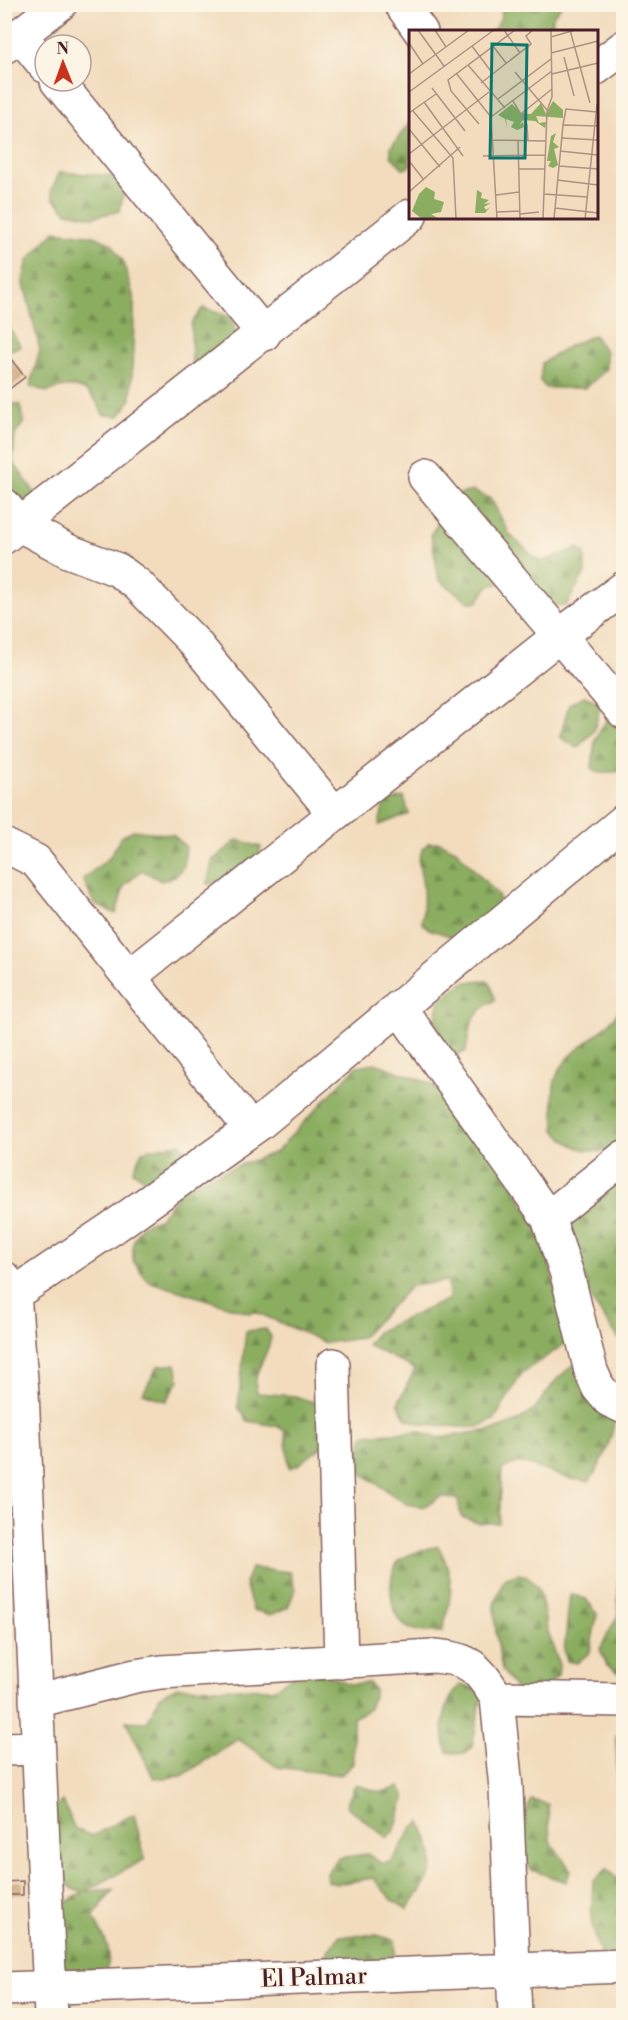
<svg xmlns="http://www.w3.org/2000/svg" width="628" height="2020" font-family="'Libre Bodoni',serif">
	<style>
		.forest { fill: url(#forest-firs); stroke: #6a6646; stroke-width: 1.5 }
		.building { fill: url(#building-hatch) }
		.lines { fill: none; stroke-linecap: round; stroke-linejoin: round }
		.minor-casing { stroke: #85615e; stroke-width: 36 }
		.minor { stroke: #fff; stroke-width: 33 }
		.labels { text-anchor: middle; stroke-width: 4.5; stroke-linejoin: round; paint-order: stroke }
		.street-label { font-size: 24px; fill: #4a1f2b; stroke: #fcf5e5 }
		.inset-road { fill: none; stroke: #af9083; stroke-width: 1.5 }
		.view { fill: #0f766e; fill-opacity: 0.15; stroke: #0f766e; stroke-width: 3 }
		.inset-edge { fill: none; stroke: #4a1f2b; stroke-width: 3 }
	</style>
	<defs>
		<pattern id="forest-firs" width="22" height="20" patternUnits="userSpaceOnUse" patternTransform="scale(1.5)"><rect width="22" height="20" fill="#8bad61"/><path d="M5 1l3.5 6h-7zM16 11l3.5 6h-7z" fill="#748c50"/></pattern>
		<pattern id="building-hatch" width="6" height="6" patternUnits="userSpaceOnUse" patternTransform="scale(1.5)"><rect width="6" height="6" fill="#d5ab7c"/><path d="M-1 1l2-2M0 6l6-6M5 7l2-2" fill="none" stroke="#af8b66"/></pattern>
	</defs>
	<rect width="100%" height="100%" fill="#fcf5e5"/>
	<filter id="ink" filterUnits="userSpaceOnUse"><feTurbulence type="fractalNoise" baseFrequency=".0167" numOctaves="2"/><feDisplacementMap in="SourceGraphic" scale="12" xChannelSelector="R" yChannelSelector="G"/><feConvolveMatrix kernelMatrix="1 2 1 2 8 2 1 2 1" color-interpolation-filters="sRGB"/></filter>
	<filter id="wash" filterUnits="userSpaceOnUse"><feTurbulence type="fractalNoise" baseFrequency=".008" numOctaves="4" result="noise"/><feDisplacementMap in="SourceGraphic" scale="24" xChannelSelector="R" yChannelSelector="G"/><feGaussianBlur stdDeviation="1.35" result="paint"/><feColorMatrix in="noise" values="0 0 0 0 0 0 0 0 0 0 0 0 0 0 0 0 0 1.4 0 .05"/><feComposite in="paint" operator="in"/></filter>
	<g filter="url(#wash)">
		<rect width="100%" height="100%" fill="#f2dcbd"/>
		<path class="forest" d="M455,4L456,6L424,17L425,5Z
			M502,5V4L562,5L553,16L552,31H491C499,26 503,14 502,5Z
			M410,122V166L404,169L391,156V147Z
			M60,172L114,176L124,193L120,211L93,217L67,212L53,198L51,190Z
			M55,231L94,236L112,244L123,261L134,299V320L131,399L120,416L103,415C92,386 74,381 47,392L30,386L40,350L23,280L28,260Z
			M203,308L231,317C237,330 242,374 230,382C223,386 214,384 206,384L192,372L191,324Z
			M5,320L21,347L5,351Z
			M594,335L606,352V370L585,388H546L540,381L542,363L567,347Z
			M4,402L20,405L24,422L15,435L13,462L40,500L25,508L5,491Z
			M473,491L491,499L510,535L540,562L578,548L585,554V573L566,606L546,604L505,582L488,586L478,602H469L439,580L431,534L455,495Z
			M623,693V771L599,773L592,768L595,739Z
			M584,696L601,703L594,731L577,748L560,737L569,704Z
			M404,797L409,814L379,825L384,802Z
			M133,830L173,835L186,847L184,866L174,877L161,881L142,870L124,886L116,914L94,904L83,879L109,858L121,837Z
			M237,840L261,847L256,865L233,880L207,884L213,860Z
			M439,842L456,850L498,895L503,914L458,939L429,929L422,923C423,912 424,900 423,888C422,869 412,860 428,843Z
			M623,921V976L617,943L618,924Z
			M481,980L490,982L495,1000C471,1013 470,1025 466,1051L450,1060L432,1035L440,1000L462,983Z
			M623,1001V1153C594,1151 575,1154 555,1130C555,1114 550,1090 557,1075C572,1043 612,1034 623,1001Z
			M375,1063L432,1084L465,1107L542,1234L568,1342L522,1373L494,1420L478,1427H460L424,1424L406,1419L398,1403L415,1369L367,1345L378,1331L449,1299L448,1281L411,1286L361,1338L326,1343L256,1312L249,1313L148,1281L133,1261V1242L142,1225L160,1218L185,1185L276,1152L357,1066Z
			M180,1143L195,1161L153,1185L133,1171L142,1151Z
			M623,1185V1345L594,1304L565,1228C583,1203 591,1189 623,1185Z
			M266,1329L271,1337C268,1358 251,1370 257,1393L295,1396L323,1405L329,1441L298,1465L289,1468L285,1431L277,1426L248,1421L238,1407L246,1331Z
			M176,1364L179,1380L166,1401L143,1393L158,1366Z
			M573,1365L616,1409C613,1436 606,1460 589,1481L570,1479L519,1462L502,1469L499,1523H478L461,1517L458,1499L441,1496L424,1507L406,1504L360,1472V1452L364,1435L420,1431L438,1438L497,1429L516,1422L533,1411L557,1379Z
			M438,1546C456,1577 452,1599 442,1632C430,1632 415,1633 405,1626C389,1614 384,1570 403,1558C412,1552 428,1549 438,1546Z
			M623,1562V1676L607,1666L600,1649L618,1615V1578Z
			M251,1568L290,1572L295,1590L288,1607L271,1615L253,1610L245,1584Z
			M518,1574L527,1576L539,1589L547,1628L559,1665L558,1675L544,1690L517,1691L502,1670L496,1634L494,1605L504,1579Z
			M570,1594L586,1599L597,1614L590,1652L577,1663L567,1661L564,1652Z
			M305,1666L350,1684L369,1683L375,1690L369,1709L353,1718V1764L341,1775L277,1767L238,1739L182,1776L154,1779L126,1721L147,1722L160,1696L177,1687L275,1689Z
			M460,1685L483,1690L472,1747L465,1754L447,1752C440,1728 443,1704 460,1685Z
			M623,1735H624L623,1830L619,1826L616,1736Z
			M355,1785L382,1792L400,1787L405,1797L394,1832L387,1838L346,1806Z
			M531,1800L548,1804L550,1841L571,1870L566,1882L531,1870C514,1840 520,1830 531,1800Z
			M63,1801L75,1829L92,1836L134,1814L145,1859L86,1891L114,1889L93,1917C113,1954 115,1955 95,1993L78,1996L36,1922L83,1892C56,1886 69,1875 61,1856C57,1849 45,1842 39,1837L42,1818Z
			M421,1822C440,1867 435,1872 407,1909L392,1900L373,1878L337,1884L327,1881L326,1873L338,1858L367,1854L383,1864L392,1861L413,1827Z
			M607,1869L623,1883V1964L601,1955L591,1921L593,1882Z
			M376,1935L395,1940V1967L326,1978L322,1959L339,1936Z"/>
		<g id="blocks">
			<path class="building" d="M4,350L25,377L4,393Z
				M23,1881V1895H4V1882Z"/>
		</g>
	</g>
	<g filter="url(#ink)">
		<use href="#blocks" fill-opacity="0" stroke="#85615e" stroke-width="1.5"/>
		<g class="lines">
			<g class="minor-casing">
				<path id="minor" d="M401,4L421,32
					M20,35L45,66
					M4,47L60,4
					M596,68L624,47
					M57,81L264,334
					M425,477L624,712
					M4,505L20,525L68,551L118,570L137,584L194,642L334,813
					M4,537L410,216
					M4,845L36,861L251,1129
					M129,977L559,636L624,588
					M399,1007L548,1218L567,1274L591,1371L598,1387L609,1400L624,1407
					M548,1218L624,1157
					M4,1278L14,1294L22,1392L51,2016
					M14,1294L115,1226L260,1123L624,821
					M333,1365L341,1662
					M497,1698L506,1788L515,2016
					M36,1701L135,1676L161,1672L433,1656C469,1658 478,1667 497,1698L624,1700
					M4,1749L38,1748
					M4,1989L624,1966"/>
			</g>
			<use href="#minor" class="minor"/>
		</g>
	</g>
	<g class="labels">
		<g class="street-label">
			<text transform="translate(314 1977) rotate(-2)" y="8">El Palmar</text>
		</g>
	</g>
	<g transform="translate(409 30)">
		<rect width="189" height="189" fill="#f2dcbd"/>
		<path d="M144,71L154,80V88L127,86L130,93L137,92L136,98L126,91L114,90L110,95L114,92L115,97L108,100L102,97L105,92L97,89L98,97L96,89L89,85L103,74L112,83L122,84L132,73L137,84ZM147,103L144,112L150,117L145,119L149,135L144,138L139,136L142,131H138L142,106ZM17,157L26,162L25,169L35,172L32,182L22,184L30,189H13L3,181L10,164ZM68,160L73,163L72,168L80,170L75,174L82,173L75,177L77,180L81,177L76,183H66Z" fill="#8bad61"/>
		<path class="inset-road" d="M9,0L35,36M26,0L37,17M95,0L111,23M161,0L181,73M142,7L166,0M0,13L14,34M63,16L84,44M84,16L97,33M142,23L189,11M155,27L165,66M59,35L96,78M106,42L138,80M47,43L82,87L88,189M0,44L60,0M143,44L189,33M72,53L122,14L117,6L124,0M23,58L56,101M0,62L85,0M89,69L142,29M104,71L118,95L119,111M15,72L54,126M4,81L44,128L47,189M0,83L27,64M113,83L143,59M82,87L143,41M70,94L42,61L39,50L106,0M154,95L157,79L188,82M0,99L31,137M152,108L189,110M83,110L137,111M109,110L111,189M151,121L189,125M0,124L80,62M74,126L136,125M0,131L15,150M150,136L189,139M110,139H136M148,150L189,155M0,162L51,117M135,164L178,167M87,165L110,162M146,178L189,183M88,182L111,181M111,184L130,182M134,189L138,81L143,67L142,0M145,189L154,95L189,96M176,189L188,74"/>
		<path class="view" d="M83,14L118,15L116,128H81Z"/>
		<rect width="189" height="189" class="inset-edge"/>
	</g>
	<rect width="628" height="2020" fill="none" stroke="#fcf5e5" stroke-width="24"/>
	<g transform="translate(63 63) rotate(359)"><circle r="28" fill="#fcf5e5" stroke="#b59f9b" stroke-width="1.5"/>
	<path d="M0-4.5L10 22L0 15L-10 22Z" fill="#c8321e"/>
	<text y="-9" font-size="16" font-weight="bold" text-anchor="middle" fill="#4a1f2b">N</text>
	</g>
</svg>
